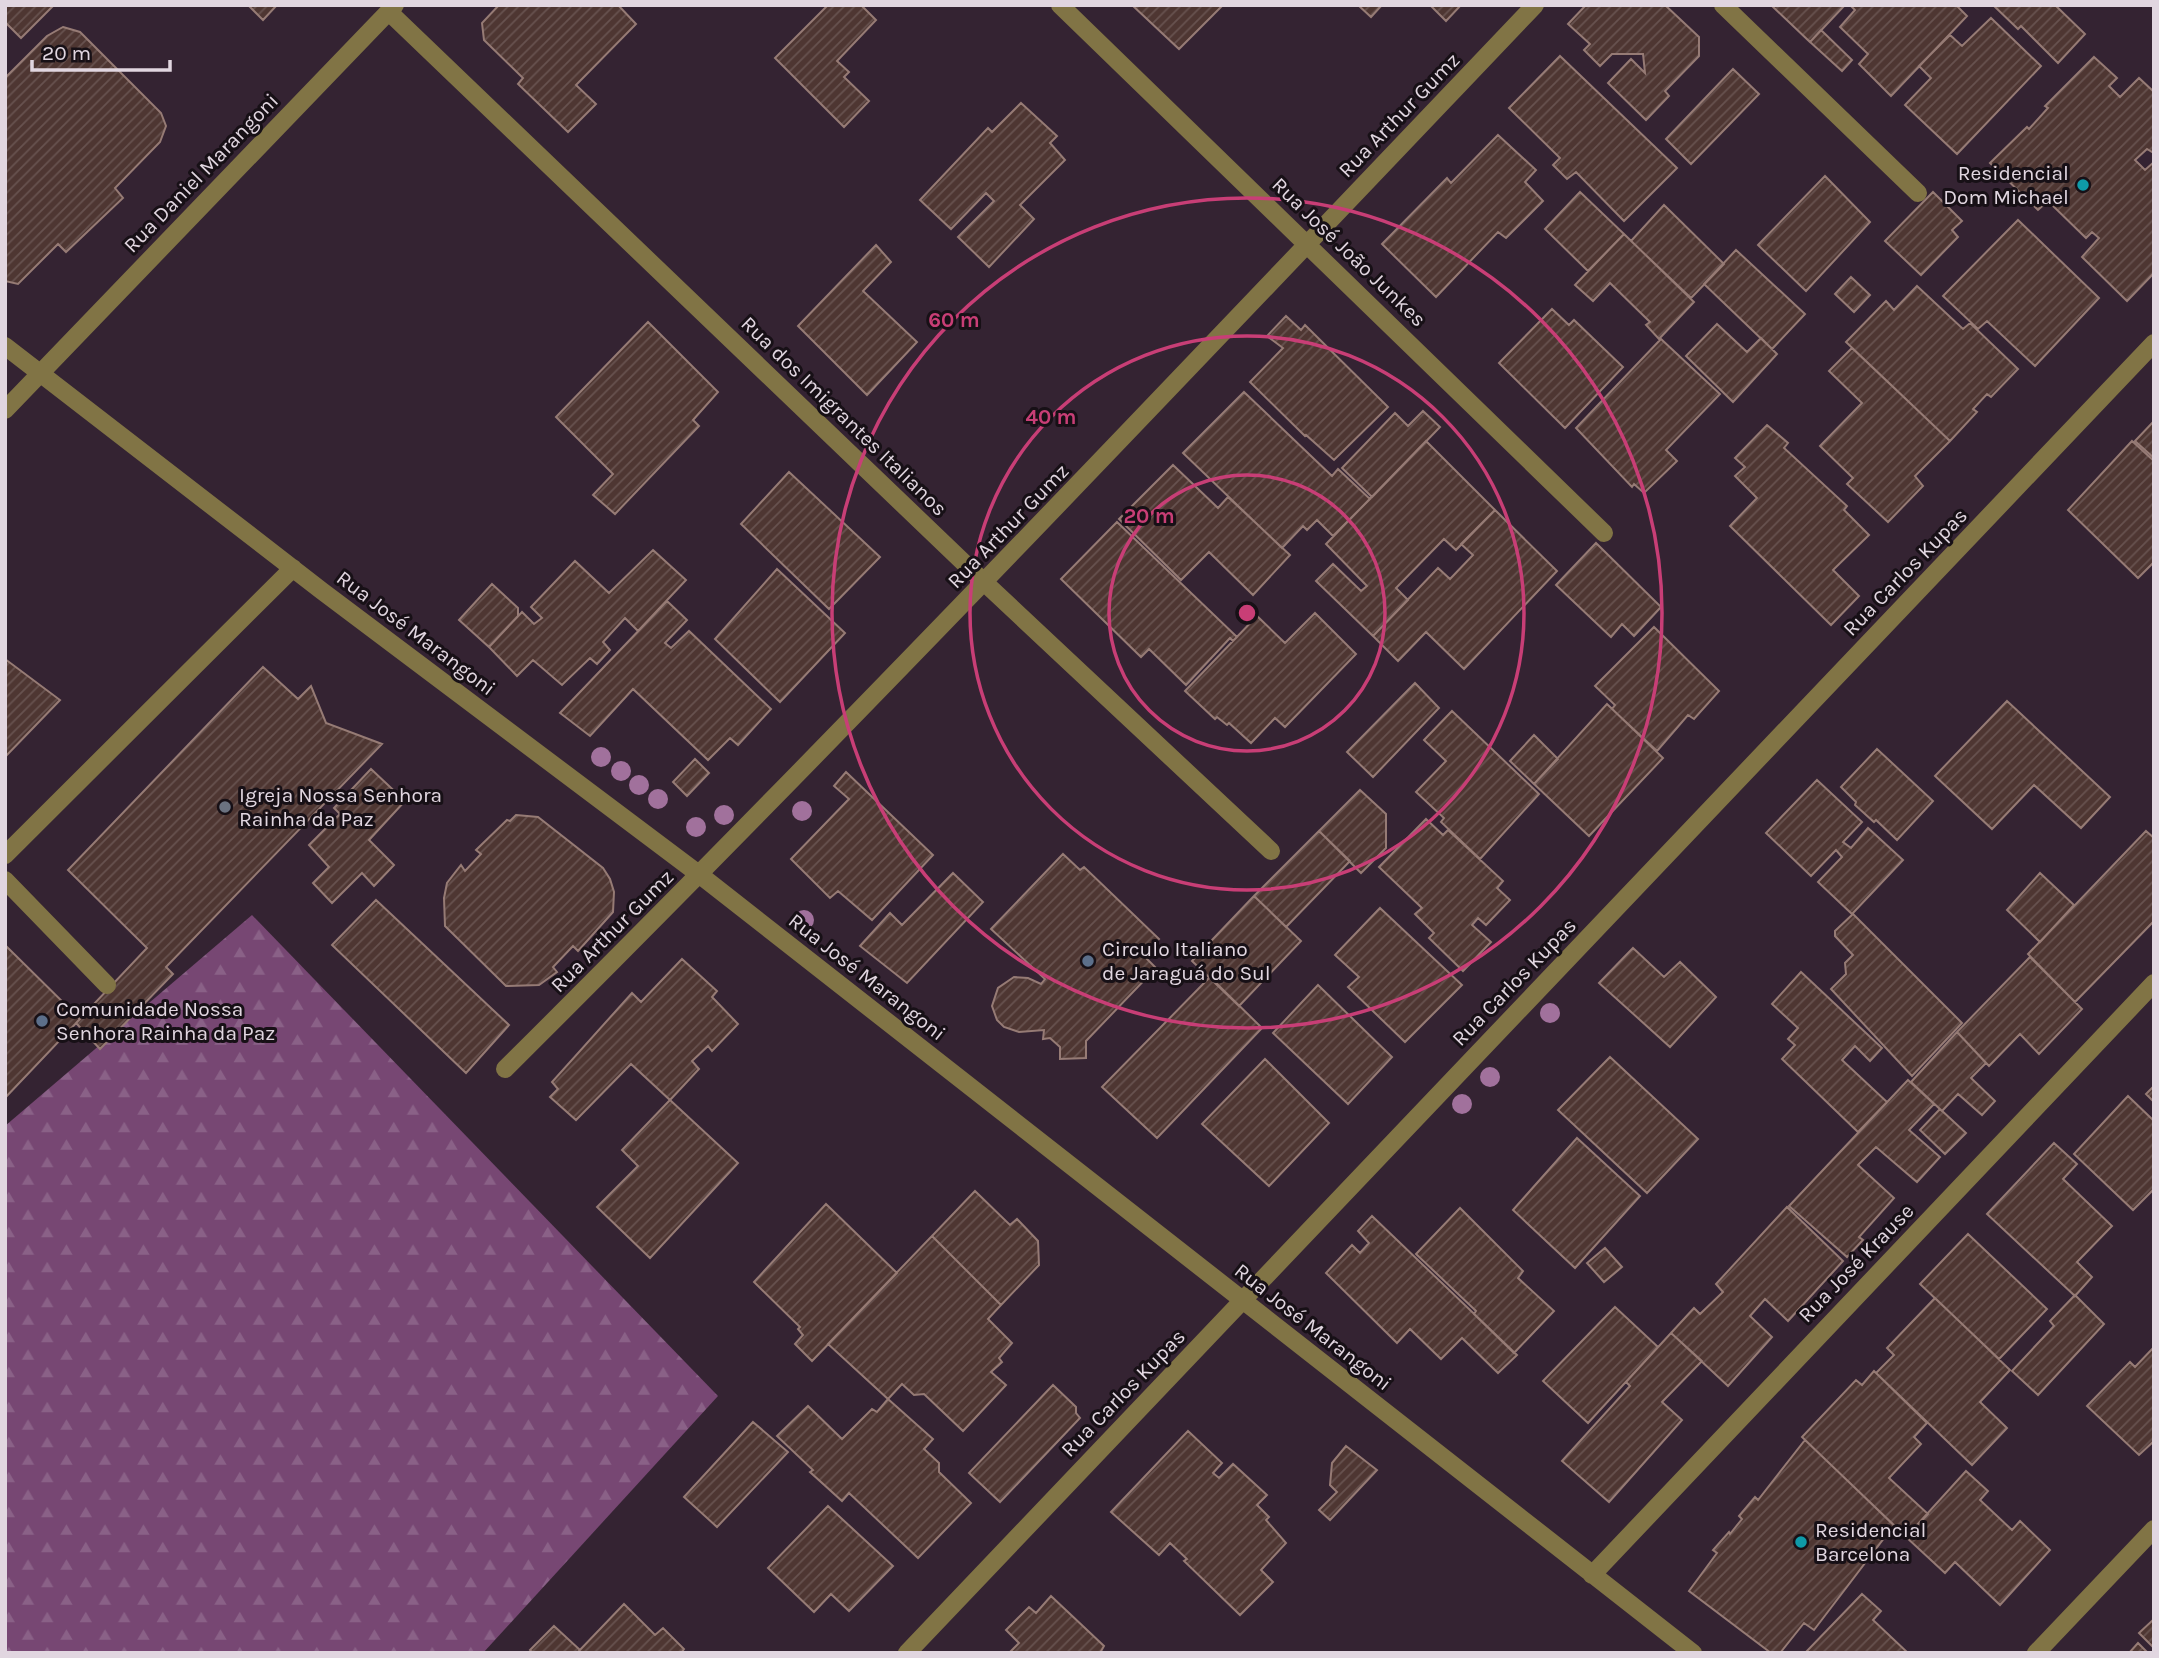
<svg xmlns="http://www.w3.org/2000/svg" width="2159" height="1658" font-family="Karla,sans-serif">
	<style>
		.forest { fill: url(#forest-firs) }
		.building { fill: url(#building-hatch); stroke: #967b75; stroke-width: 2 }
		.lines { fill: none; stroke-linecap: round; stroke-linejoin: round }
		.minor { stroke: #817445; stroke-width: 18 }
		.tree { fill: #a1719c }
		.ring { fill: none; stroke: #c83e76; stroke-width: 3.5 }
		.culture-dot { fill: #0f9aa8; stroke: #171016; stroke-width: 2.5 }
		.worship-dot { fill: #6b7280; stroke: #171016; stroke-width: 2.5 }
		.service-dot { fill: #5c6f8a; stroke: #171016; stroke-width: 2.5 }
		.labels { text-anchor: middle; stroke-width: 6; stroke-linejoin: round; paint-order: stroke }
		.street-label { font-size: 21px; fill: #e1d6e0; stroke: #171016 }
		.poi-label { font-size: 21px; fill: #e1d6e0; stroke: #171016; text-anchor: start }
		.centre { fill: #c83e76; stroke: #171016; stroke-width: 3.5 }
		.ring-label { font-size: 21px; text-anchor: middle; font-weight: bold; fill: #c83e76; stroke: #171016; stroke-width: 6; stroke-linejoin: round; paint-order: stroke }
	</style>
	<defs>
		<pattern id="forest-firs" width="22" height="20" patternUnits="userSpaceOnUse" patternTransform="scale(1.75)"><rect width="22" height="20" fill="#774773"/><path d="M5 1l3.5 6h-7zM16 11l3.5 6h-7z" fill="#8a6187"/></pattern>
		<pattern id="building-hatch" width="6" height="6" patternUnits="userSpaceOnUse" patternTransform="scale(1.75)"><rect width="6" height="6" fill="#4e3632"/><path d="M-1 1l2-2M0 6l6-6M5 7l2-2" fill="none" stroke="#67524f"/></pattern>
	</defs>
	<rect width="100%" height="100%" fill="#342332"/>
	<path class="forest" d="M252,915L718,1396L483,1653H5V1126Z"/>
	<path class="building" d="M5,5H54L21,38L5,22Z
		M248,5H277L263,20Z
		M499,5H618L636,24L576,85L596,104L568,132L518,84L523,78L484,40L482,23Z
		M828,5H861L876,20L837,61L849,72L844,77L869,101L844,127L775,58Z
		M1132,5H1223L1179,49Z
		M1358,5H1382L1371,17Z
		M1430,5H1461L1446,21Z
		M1586,5H1665L1699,37V56L1665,91L1669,96L1646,120L1608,83L1631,59L1645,73L1643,54H1612L1600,66L1584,50L1590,44L1568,24Z
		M1771,5H1845L1810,42Z
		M1850,5H1956L1967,16L1891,96L1859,64L1868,54L1840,27L1855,10Z
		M1993,5H2055L2085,34L2058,63L2021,26L2018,29Z
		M1991,18L2041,66L1957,154L1905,105L1931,78L1919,66L1950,35L1962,46Z
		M63,27L80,32L161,113L166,126L160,142L115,188L123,198L66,252L58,244L18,284L5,281V78L47,36Z
		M1821,30L1852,60L1842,71L1810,42Z
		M1560,56L1677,168L1624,221L1576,172L1567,179L1553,165L1560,158L1509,108Z
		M2094,57L2117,78L2109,86L2120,97L2139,78L2154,92V150L2152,152L2147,149L2135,160L2145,170L2154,162V273L2127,301L2082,257L2099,238L2092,232L2086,238L2048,201L2038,210L1990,163L2027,127L2029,129L2048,108L2045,106Z
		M1733,69L1759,94L1691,164L1666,139Z
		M1021,103L1057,136L1050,143L1065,160L1020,205L1034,219L989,267L958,237L994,201L986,193L951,229L920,200L988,128L992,132Z
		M1498,135L1536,170L1525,182L1543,201L1506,238L1498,232L1436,297L1382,244L1447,178L1451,183Z
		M1825,176L1870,222L1806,291L1758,245Z
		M1580,192L1624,234L1588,271L1545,229Z
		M1933,192L1962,221L1952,230L1958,237L1921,275L1885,241Z
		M1664,205L1724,264L1691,298L1631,241Z
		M2018,220L2099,298L2035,366L1987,321L1978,329L1943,296Z
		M1624,234L1694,302L1659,339L1646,325L1650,322L1610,283L1593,301L1575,285Z
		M876,245L891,262L863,291L917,342L867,395L798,326Z
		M1736,250L1805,314L1772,349L1704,284Z
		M1851,277L1870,295L1854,312L1835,294Z
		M1917,286L1963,329L1970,323L2018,369L1991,397L1987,394L1973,409L1977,412L1950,441L1846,342L1886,301L1894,310Z
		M1552,309L1569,325L1574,320L1623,367L1565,428L1499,363Z
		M1286,316L1301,330L1305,325L1388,407L1334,460L1306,435L1305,436L1250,382L1283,348L1267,336Z
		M648,322L718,392L693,420L699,426L615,514L593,495L613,474L556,417Z
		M1717,324L1747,352L1761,338L1777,354L1733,402L1686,356Z
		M1661,339L1720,394L1666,450L1677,461L1644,493L1634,484L1632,487L1576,428Z
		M1852,348L1950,441L1915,476L1923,486L1888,522L1847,484L1853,478L1820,446L1862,403L1829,371Z
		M1244,392L1332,476L1338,469L1370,499L1333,536L1317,520L1307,530L1303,526L1282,548L1183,453Z
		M1423,411L1440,427L1372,497L1342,468L1395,413L1408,426Z
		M2154,421V458L2135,441Z
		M1767,425L1788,443L1784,448L1847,506L1844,510L1869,535L1833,570L1859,596L1831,625L1730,526L1757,498L1735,476L1745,467L1735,458Z
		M1426,441L1495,510L1456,550L1444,539L1396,588L1408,600L1373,636L1316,581L1333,564L1361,591L1367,586L1326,544Z
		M2132,441L2154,461V562L2138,578L2068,510Z
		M1173,465L1218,508L1228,497L1290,555L1253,595L1209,552L1181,580L1119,519Z
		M789,472L880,557L829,609L741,524Z
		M1495,510L1557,571L1464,669L1426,632L1398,661L1373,636L1438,568L1450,579L1473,555L1461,544Z
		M1117,522L1237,637L1233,641L1230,638L1186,685L1149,649L1141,657L1061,579Z
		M1596,543L1661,607L1634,636L1622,624L1611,637L1556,585Z
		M653,550L686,580L638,631L625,618L603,642L610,650L597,664L590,658L562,685L533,660L517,676L489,647L522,612L534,624L542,618L531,607L575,561L609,593Z
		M777,569L845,633L780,702L715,639Z
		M492,584L518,608V616L489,647L459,620Z
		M667,601L687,620L665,643L671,648L689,631L771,709L738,745L730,738L708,760L633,689L590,736L560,713Z
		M1315,613L1356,654L1285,727L1275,718L1251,743L1229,723L1227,725L1217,717L1215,719L1185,691L1257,616L1285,643Z
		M1654,627L1719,691L1694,719L1688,715L1657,751L1612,709L1615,705L1595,686Z
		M5,659L60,700L5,757Z
		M263,667L298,699L311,686L326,723L382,744L166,967L173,974L100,1049L76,1023L147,948L68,870Z
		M1415,683L1439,708L1373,777L1347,752Z
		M2007,701L2110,797L2081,828L2034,785L1992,829L1935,776Z
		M1607,704L1663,758L1589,836L1534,784Z
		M1452,711L1539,794L1480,859L1441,822L1444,818L1416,792L1446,761L1424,740Z
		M1534,735L1558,759L1534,784L1510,761Z
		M1877,749L1933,801L1897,840L1876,820L1874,822L1855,805L1856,802L1841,787Z
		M695,759L709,773L687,796L673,782Z
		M371,769L405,801L369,840L394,865L374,886L362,873L332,903L313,883L329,867L309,845L340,814L334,808Z
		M846,772L933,855L872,920L838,891L830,898L791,859L849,799L834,786Z
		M1817,780L1862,822L1843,842L1851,848L1868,828L1903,860L1852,914L1818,882L1842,857L1836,850L1811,876L1766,833Z
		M1360,790L1386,814V848L1361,873L1319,831Z
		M516,815L538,817L603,868L610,879L614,892L613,912L578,951L573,946L553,967L557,972L539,985L506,986L445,926L444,898L447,883L461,865L465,871L481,854L476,850L507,820L510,821Z
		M1426,819L1443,835L1448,830L1503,881L1497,888L1510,900L1486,925L1478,918L1472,925L1491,942L1463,971L1429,938L1434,933L1415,914L1422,908L1379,867Z
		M1319,831L1350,861L1286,927L1254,896Z
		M2146,831L2154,838V921L2075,1002L2028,954Z
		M1063,854L1080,870L1084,867L1159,939L1143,955L1156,968L1086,1041V1058L1060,1059V1047L1050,1038L1043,1039L1044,1030L1019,1032L1004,1027L997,1020L992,1006L998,988L1014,977L1028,978L1041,984L1045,979L991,929Z
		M953,873L983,902L907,983L860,946L890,913L902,925Z
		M2040,873L2074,905L2040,942L2007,910Z
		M1254,896L1301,941L1239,1006L1192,961Z
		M376,900L509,1025L466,1073L332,945Z
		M1380,908L1462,985L1405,1042L1348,987L1359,977L1335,955Z
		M1853,914L1962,1023L1912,1076L1831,989L1846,974L1845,963L1853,955L1835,936V931Z
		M5,945L80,1019L5,1098Z
		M1633,948L1664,977L1680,962L1716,997L1670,1047L1599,983Z
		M2030,957L2082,1009L2039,1054L2020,1034L1989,1066L1957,1032Z
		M682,959L717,991L712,997L738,1024L712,1051L708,1046L692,1061L699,1069L670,1100L631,1064L576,1120L550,1097L558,1089L552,1082L632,993L641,1002Z
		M1801,972L1882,1048L1870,1061L1855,1046L1842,1060L1887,1102L1858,1132L1782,1059L1795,1045L1788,1039L1798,1028L1772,1004Z
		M1210,977L1262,1028L1157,1138L1102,1087Z
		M1318,985L1392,1057L1348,1104L1273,1033Z
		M1957,1032L1986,1063L1971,1078L1995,1101L1982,1115L1958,1094L1942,1111L1911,1082Z
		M1610,1057L1698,1139L1647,1193L1558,1110Z
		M1265,1059L1329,1123L1269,1186L1202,1124Z
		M1908,1080L1934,1104L1909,1130L1940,1157L1917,1182L1876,1147L1858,1165L1894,1198L1859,1237L1863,1240L1847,1257L1789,1206Z
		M2154,1086V1102L2146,1094Z
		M2128,1096L2154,1121V1189L2133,1210L2074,1154Z
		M670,1100L738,1163L650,1258L597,1207L638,1166L622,1150Z
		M1940,1109L1966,1133L1945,1154L1920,1130Z
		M1577,1138L1640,1196L1575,1268L1513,1210Z
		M2054,1143L2077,1164L2063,1179L2112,1226L2077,1262L2092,1277L2075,1296L1987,1214Z
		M975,1191L1010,1225L1017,1219L1038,1241L1039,1265L1001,1305L932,1236Z
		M826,1204L897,1273L812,1361L795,1344L803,1335L798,1329L800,1327L754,1282Z
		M1787,1207L1843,1261L1788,1321L1765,1299L1750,1316L1772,1337L1728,1386L1671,1333L1694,1308L1700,1314L1723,1292L1716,1284Z
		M1460,1208L1523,1271L1518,1278L1554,1311L1514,1353L1474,1314L1476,1311L1416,1254Z
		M1372,1216L1517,1355L1498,1373L1462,1338L1441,1359L1410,1329L1397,1343L1326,1273L1352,1245L1360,1253L1369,1243L1358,1231Z
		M1968,1234L2047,1309L1999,1359L1920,1284Z
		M932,1236L1001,1305L988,1319L1012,1343L999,1358L1002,1362L991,1372L1006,1385L963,1431L924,1394L914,1395L902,1384L888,1399L828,1344Z
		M1605,1248L1622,1267L1604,1282L1587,1263Z
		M2075,1295L2104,1324L2038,1395L2012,1371L2054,1326L2050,1321Z
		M1935,1298L2010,1370L1980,1402L2007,1428L1972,1465L1876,1373L1894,1355L1887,1348Z
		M1615,1307L1658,1347L1588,1423L1543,1381Z
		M1671,1333L1702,1361L1662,1402L1682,1420L1609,1502L1562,1461L1630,1386L1626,1382Z
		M2154,1347V1441L2139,1455L2087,1406L2130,1362L2135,1367Z
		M1874,1371L1927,1423L1914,1437L1921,1444L1889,1478L1928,1514L1906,1537L1802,1437L1856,1380L1862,1385Z
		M1053,1385L1076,1407V1413L1080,1418L1000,1502L969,1473Z
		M888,1399L933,1439L924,1449L939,1463V1472L971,1503L918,1558L849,1493L842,1501L810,1472L813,1470L777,1436L808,1406L842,1439L872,1409L877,1412Z
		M753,1422L788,1452L717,1527L684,1497Z
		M1188,1431L1222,1463L1213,1473L1219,1478L1233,1464L1267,1495L1257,1505L1269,1517L1266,1520L1286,1543L1261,1570L1273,1582L1240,1615L1184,1561L1187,1559L1170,1543L1159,1555L1111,1512Z
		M1805,1440L1894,1525L1814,1630L1804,1623L1780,1653H1771L1689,1591L1717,1553L1713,1550L1729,1532L1730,1534L1742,1519L1739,1516L1755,1497L1758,1500Z
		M1346,1446L1377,1470L1330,1520L1319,1510L1337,1492L1330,1485L1332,1463Z
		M1966,1471L1988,1491L1980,1500L2012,1530L2020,1521L2050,1550L2000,1605L1955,1562L1945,1573L1906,1537Z
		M828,1506L893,1566L849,1611L831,1594L814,1612L768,1568Z
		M1862,1594L1881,1611L1873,1620L1908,1653H1805Z
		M1051,1596L1104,1646L1100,1653H1009L1019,1643L1006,1630L1029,1607L1036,1613Z
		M624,1604L655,1635L663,1628L684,1649L681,1653H577Z
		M2154,1619V1648L2139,1633Z
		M554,1626L580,1650L577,1653H533L530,1650Z
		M2138,1643L2148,1653H2129Z"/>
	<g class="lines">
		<path class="minor" d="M1060,5L1604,533
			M1723,5L1918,193
			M389,12L985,583L1271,851
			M5,346L322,591L700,875L1693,1653
			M5,410L395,5
			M5,855L293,568
			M5,880L107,985
			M505,1069C855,721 1194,363 1535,5
			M1592,1575L2154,983
			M907,1653L2154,343
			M2036,1653L2154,1529"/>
	</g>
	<g class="tree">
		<circle cx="601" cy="757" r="10"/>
		<circle cx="621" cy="771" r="10"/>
		<circle cx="639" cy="785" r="10"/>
		<circle cx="658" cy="799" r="10"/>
		<circle cx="802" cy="811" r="10"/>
		<circle cx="724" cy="815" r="10"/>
		<circle cx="696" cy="827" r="10"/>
		<circle cx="804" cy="920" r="10"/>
		<circle cx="1550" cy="1013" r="10"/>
		<circle cx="1490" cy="1077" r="10"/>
		<circle cx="1462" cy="1104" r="10"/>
	</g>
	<g class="ring">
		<circle cx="1247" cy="613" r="138"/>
		<circle cx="1247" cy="613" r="277"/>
		<circle cx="1247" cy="613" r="415"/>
	</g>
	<g class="culture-dot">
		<circle cx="2083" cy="185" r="7"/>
		<circle cx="1801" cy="1542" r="7"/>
	</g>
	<circle class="worship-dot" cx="225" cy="807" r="7"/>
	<g class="service-dot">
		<circle cx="1088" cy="961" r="7"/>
		<circle cx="42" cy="1021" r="7"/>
	</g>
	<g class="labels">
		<g class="street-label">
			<text transform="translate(1399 115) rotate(-46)" y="7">Rua Arthur Gumz</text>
			<text transform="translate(201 173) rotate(-46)" y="7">Rua Daniel Marangoni</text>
			<text transform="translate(1349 252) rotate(44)" y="7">Rua José João Junkes</text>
			<text transform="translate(844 416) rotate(44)" y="7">Rua dos Imigrantes Italianos</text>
			<text transform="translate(1008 526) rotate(-46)" y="7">Rua Arthur Gumz</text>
			<text transform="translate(1905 572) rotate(-46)" y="7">Rua Carlos Kupas</text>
			<text transform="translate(416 633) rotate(37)" y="7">Rua José Marangoni</text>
			<text transform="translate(612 931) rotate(-45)" y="7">Rua Arthur Gumz</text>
			<text transform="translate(867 977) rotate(38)" y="7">Rua José Marangoni</text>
			<text transform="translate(1514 982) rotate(-46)" y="7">Rua Carlos Kupas</text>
			<text transform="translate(1856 1263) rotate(-46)" y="7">Rua José Krause</text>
			<text transform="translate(1313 1327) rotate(38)" y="7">Rua José Marangoni</text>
			<text transform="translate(1123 1393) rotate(-46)" y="7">Rua Carlos Kupas</text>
		</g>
		<g class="poi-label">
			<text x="2069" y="180" text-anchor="end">Residencial<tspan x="2069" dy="24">Dom Michael</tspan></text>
			<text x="239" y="802">Igreja Nossa Senhora<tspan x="239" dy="24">Rainha da Paz</tspan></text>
			<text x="1102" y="956">Circulo Italiano<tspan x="1102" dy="24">de Jaraguá do Sul</tspan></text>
			<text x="56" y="1016">Comunidade Nossa<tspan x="56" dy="24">Senhora Rainha da Paz</tspan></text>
			<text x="1815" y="1537">Residencial<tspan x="1815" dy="24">Barcelona</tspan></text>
		</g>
	</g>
	<circle cx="1247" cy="613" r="10" class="centre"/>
	<g class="ring-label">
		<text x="954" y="327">60 m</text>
		<text x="1051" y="424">40 m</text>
		<text x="1149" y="523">20 m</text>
	</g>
	<rect width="2159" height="1658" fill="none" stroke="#e1d6e0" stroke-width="14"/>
	<path d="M32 60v10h138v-10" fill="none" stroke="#e1d6e0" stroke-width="3.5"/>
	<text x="42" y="60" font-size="21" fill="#e1d6e0" stroke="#171016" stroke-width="5" paint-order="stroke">20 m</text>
</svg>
